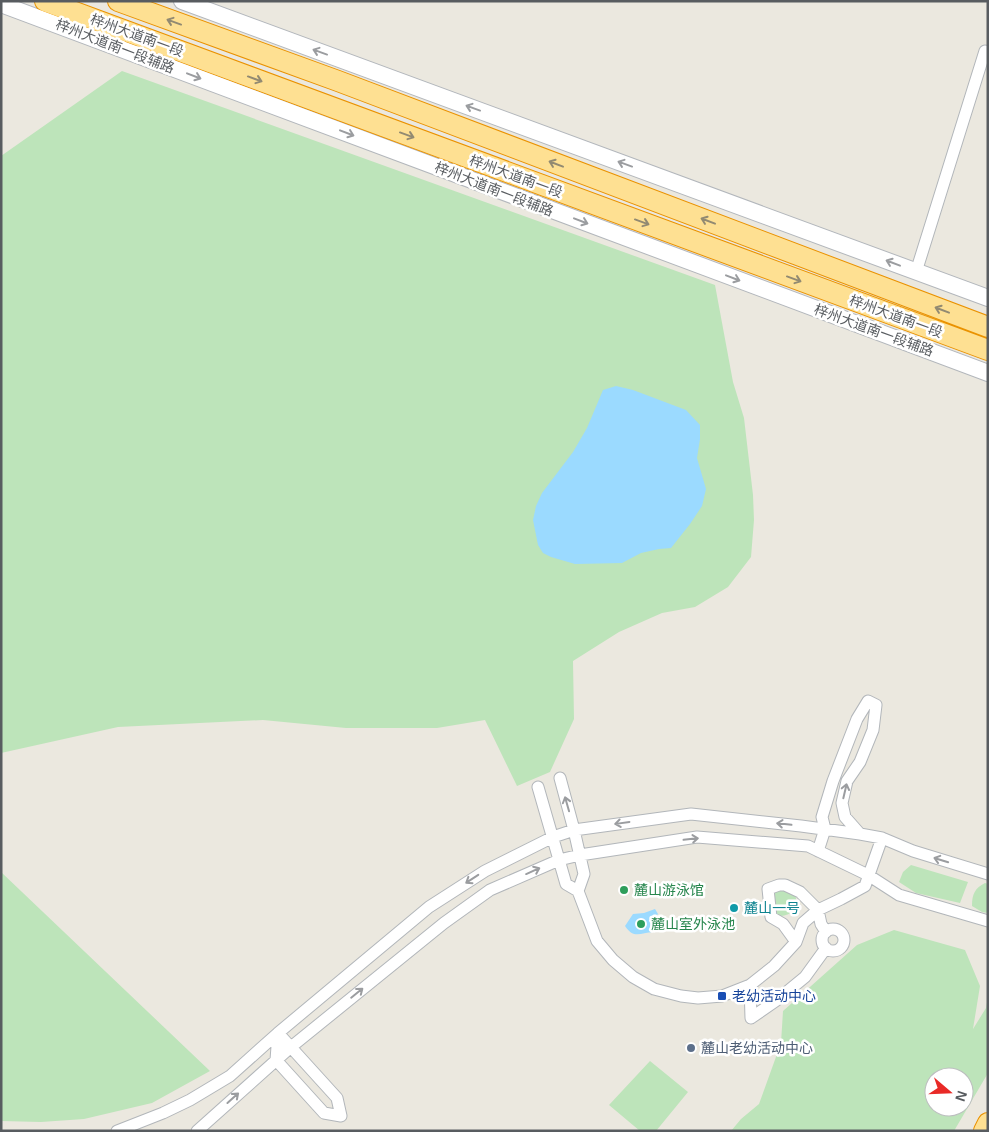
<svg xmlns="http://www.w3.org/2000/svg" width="989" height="1132" font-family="Arial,'Noto Sans SC',sans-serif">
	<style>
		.green { fill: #bde4ba; fill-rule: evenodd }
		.water { fill: #9bdaff }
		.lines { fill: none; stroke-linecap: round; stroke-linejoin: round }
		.minor-casing { stroke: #b2b6ba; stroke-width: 13 }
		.secondary-casing { stroke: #b3b7bc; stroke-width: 18 }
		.trunk-casing { stroke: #ea9200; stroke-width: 22 }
		.minor { stroke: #fff; stroke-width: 11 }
		.secondary { stroke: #fff; stroke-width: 16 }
		.trunk { stroke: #fee092; stroke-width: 20 }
		.oneway { stroke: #928a72 }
		.oneway2 { stroke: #9b9da0 }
		.leisure-dot { fill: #2e9e5b; stroke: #fff; stroke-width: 2 }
		.culture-dot { fill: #0f9aa8; stroke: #fff; stroke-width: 2 }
		.transit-dot { fill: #1a4fb4; stroke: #fff; stroke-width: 2 }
		.service-dot { fill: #5c6f8a; stroke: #fff; stroke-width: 2 }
		.labels { text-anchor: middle; stroke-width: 5; stroke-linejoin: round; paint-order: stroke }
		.street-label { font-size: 14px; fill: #585c60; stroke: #fff }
		.leisure-label { font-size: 14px; fill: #27864d; stroke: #fff; text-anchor: start }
		.culture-label { font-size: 14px; fill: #0d838f; stroke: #fff; text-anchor: start }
		.transit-label { font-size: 14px; fill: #164399; stroke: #fff; text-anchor: start }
		.service-label { font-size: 14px; fill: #4e5e75; stroke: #fff; text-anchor: start }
	</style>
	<rect width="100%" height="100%" fill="#ebe8df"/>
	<path class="green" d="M122,71L715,285L733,382L744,418L753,495L754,520L751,557L728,587L695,607L662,613L619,632L573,661L574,719L550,772L517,786L485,720L437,728H346L263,720L118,727L1,753V156Z
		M911,865L968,882L960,903L916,893L899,882L903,872Z
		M1,872L210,1071L152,1103L84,1119L41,1122L1,1121Z
		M985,883L988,884V913L982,912L972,906C972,894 975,888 985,883Z
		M783,888L795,894L797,903L793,912C788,915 778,919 773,912C772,909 771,903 770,899L775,892Z
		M894,930L965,950L980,986L973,1029L986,1008L988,997V1073L954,1131H731L741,1119L759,1104L781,1043L783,1011L857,945ZM934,1077H964V1107H934Z
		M650,1061L688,1092L656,1131H640L609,1105Z"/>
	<path class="water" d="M616,386L633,390L686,410L700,425V439L697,458L706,489L702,506L690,524L671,548L659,549L641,553L622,563L575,564L551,557L543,553L538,545L533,520L536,506L542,493L573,452L587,428L603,390Z
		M655,909L658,914C651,921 658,925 655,932C642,931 635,941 625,926L633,914L644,913Z"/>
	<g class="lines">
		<g class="minor-casing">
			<path id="minor" d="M916,272L985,51
				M538,787L566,884L578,891L584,874L574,830L560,778
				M818,851L825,829L822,817L833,781L857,719L868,701L876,705L873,730L860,762L847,781L842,803L845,817L860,834
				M578,891L597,941L613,960L633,977L654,989L681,996L698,998L722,996L750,985L774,966L796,942L803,923L818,910L841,899L865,886L882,838
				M822 940a11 11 0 1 1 22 0a11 11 0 1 1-22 0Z
				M796,942L783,924L771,917L768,889L779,885H785L800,892L818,910L821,924L826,932
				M750,985L751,1018
				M751,1018L777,1000L805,977L826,948
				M278,1033L337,1098L341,1116L324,1113L276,1060Z
				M117,1131L163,1113L190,1100L230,1076L278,1033L429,907L485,871L553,837L574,830L691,814L801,826L860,834L882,838L913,851L988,874
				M197,1131L291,1047L444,923L490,890L559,860L580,855L697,837L808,846L868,875L899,895L988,921"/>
		</g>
		<g class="secondary-casing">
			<path id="secondary" d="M182,1L988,298
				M1,4L988,373"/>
		</g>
		<g class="trunk-casing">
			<path id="trunk" d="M45,1L988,350
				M118,1L338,81L988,327
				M984,1131L988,1123"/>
		</g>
		<use href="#minor" class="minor"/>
		<use href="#secondary" class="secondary"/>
		<use href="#trunk" class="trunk"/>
	</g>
	<defs><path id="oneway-shaft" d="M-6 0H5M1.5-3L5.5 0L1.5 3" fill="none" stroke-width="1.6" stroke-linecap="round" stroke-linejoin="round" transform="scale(1.25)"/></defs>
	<g class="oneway">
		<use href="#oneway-shaft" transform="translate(174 22) rotate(-160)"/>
		<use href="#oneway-shaft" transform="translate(255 79) rotate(20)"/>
		<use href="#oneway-shaft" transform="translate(407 135) rotate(20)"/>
		<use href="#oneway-shaft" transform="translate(556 164) rotate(-159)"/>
		<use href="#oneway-shaft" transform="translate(708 221) rotate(-159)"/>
		<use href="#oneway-shaft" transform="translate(642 222) rotate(20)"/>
		<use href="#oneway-shaft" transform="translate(794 279) rotate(20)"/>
		<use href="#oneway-shaft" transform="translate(942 310) rotate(-159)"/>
	</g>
	<g class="oneway2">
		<use href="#oneway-shaft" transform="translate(320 52) rotate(-160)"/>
		<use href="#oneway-shaft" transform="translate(194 76) rotate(21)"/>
		<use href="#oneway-shaft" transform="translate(473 108) rotate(-160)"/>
		<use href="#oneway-shaft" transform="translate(347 133) rotate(21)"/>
		<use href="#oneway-shaft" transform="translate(625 164) rotate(-160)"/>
		<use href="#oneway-shaft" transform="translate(581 221) rotate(21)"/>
		<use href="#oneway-shaft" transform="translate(893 263) rotate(-159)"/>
		<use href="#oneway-shaft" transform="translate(733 278) rotate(21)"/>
		<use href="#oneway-shaft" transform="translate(845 791) rotate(-77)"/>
		<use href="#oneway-shaft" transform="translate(567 804) rotate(-106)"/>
		<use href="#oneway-shaft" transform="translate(622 823) rotate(172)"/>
		<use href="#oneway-shaft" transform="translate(784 824) rotate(-174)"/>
		<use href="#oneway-shaft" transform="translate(691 839) rotate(-6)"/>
		<use href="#oneway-shaft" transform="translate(941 860) rotate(-163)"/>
		<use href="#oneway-shaft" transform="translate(533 871) rotate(-24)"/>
		<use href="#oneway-shaft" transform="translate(472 879) rotate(147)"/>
		<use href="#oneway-shaft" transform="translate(357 993) rotate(-39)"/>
		<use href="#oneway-shaft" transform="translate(233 1098) rotate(-42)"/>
	</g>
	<g class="leisure-dot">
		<circle cx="624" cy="890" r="5"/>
		<circle cx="641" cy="924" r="5"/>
	</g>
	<circle class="culture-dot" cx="734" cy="908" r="5"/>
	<rect class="transit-dot" x="717" y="991" width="10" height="10" rx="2.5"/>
	<circle class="service-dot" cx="691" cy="1048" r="5"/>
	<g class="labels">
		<g class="street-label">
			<text transform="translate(137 35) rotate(20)" y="5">梓州大道南一段</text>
			<text transform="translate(115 46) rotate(21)" y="5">梓州大道南一段辅路</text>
			<text transform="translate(516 176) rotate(20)" y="5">梓州大道南一段</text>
			<text transform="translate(494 189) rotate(21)" y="5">梓州大道南一段辅路</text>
			<text transform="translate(896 316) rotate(20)" y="5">梓州大道南一段</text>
			<text transform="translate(874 330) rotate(20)" y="5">梓州大道南一段辅路</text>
		</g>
		<g class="leisure-label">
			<text x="634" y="895">麓山游泳馆</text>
			<text x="651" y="929">麓山室外泳池</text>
		</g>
		<g class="culture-label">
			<text x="744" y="913">麓山一号</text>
		</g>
		<g class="transit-label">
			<text x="732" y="1001">老幼活动中心</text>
		</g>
		<g class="service-label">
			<text x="701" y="1053">麓山老幼活动中心</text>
		</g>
	</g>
	<rect width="989" height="1132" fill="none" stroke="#585c60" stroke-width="5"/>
	<g transform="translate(949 1092) rotate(109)"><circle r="24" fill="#ffffff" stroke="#bcbebf"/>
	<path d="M0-4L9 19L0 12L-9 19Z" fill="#e92a27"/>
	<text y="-8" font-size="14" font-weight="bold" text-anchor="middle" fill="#585c60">N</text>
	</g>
</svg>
